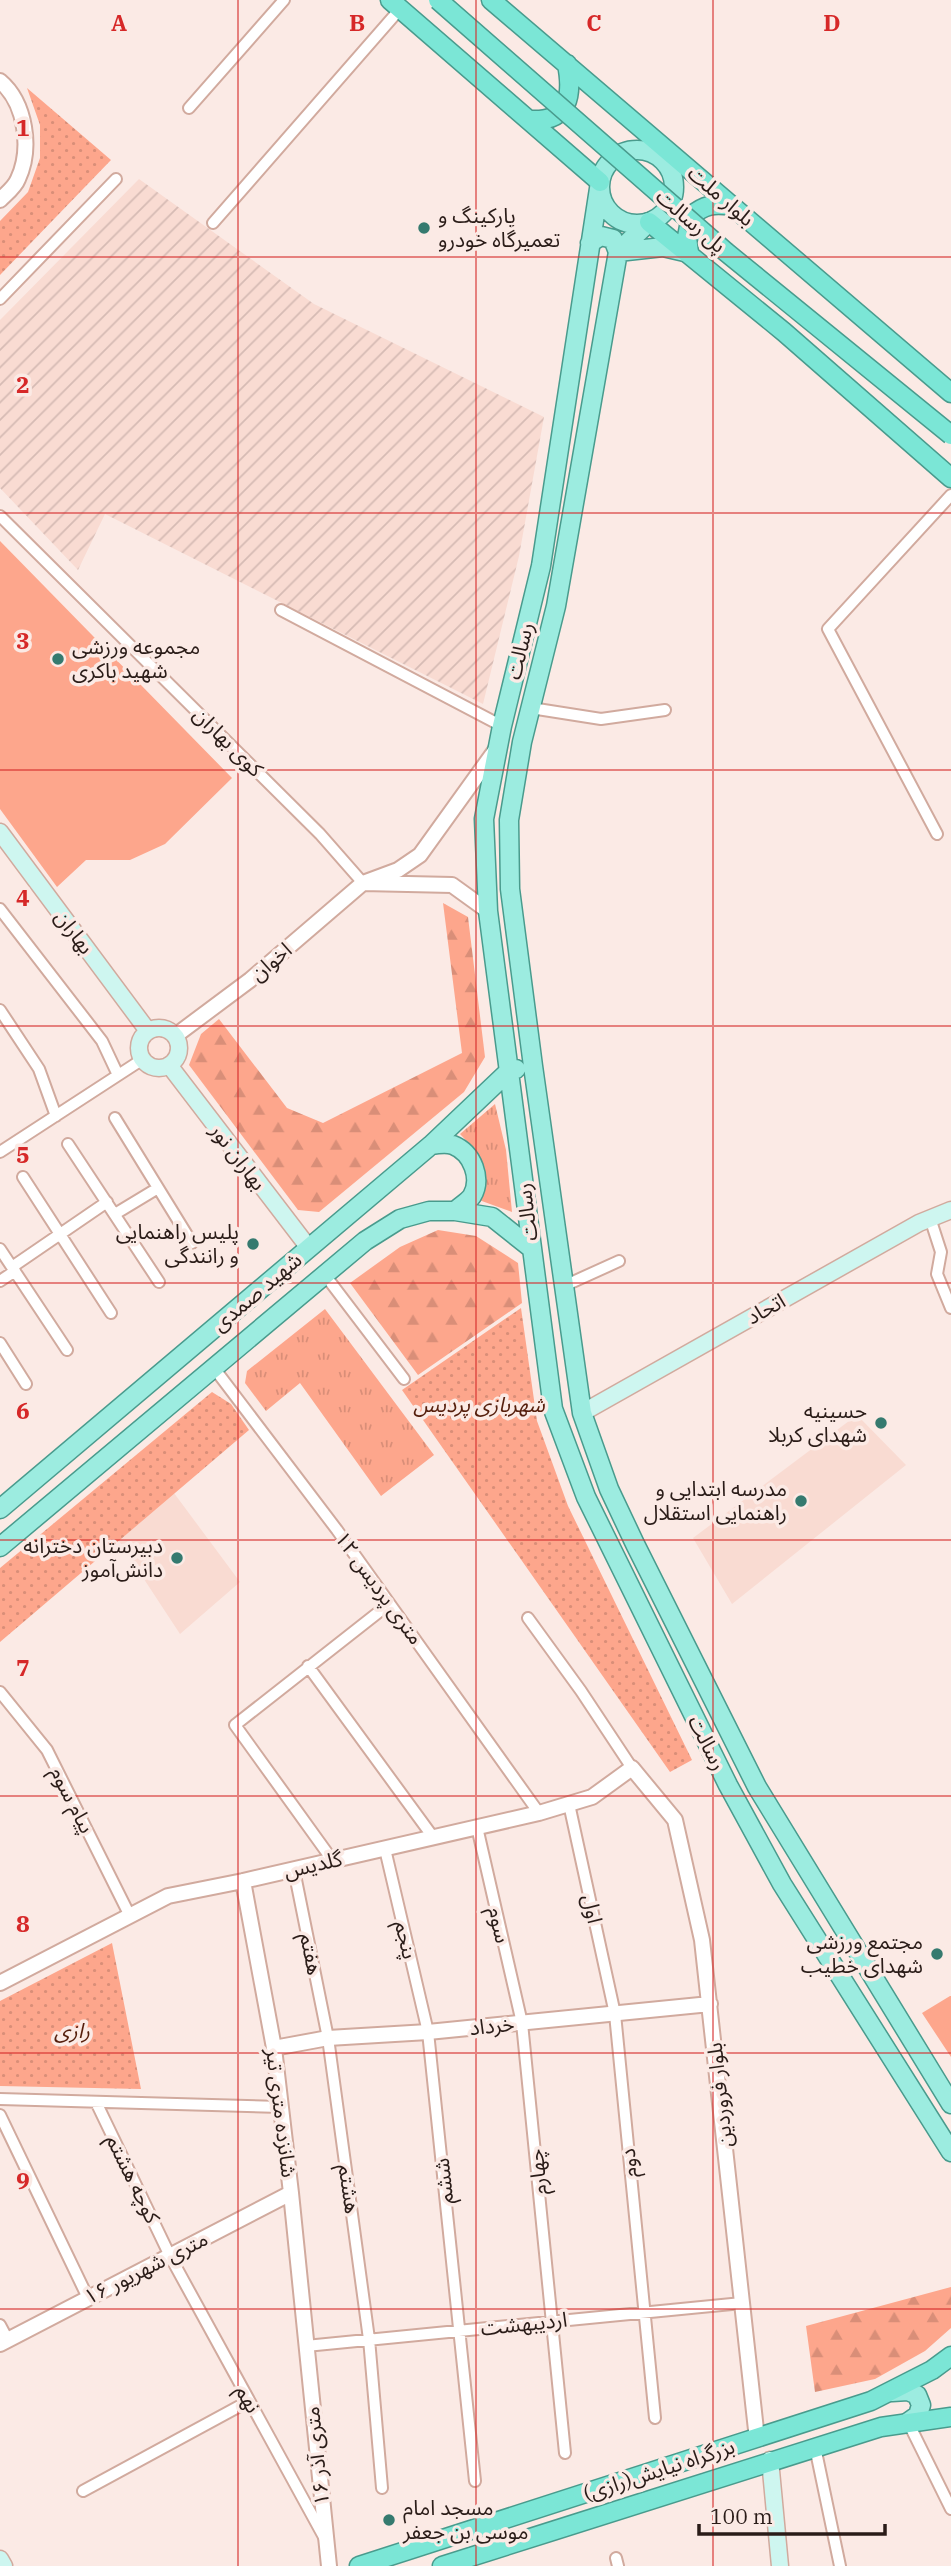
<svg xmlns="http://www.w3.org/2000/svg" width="951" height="2566" font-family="'IBM Plex Serif','Noto Sans Arabic',serif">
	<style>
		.built { fill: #f9dbd2 }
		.industrial { fill: url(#industrial-furrows) }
		.grass { fill: url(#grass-tufts) }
		.forest { fill: url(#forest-firs) }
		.park { fill: url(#park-dots) }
		.garden { fill: #fda68c }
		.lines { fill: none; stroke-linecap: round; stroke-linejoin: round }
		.minor-casing { stroke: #d1aa9e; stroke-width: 14 }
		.tertiary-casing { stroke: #d1aa9e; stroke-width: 18 }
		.secondary-casing { stroke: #d1aa9e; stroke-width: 19 }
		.primary-casing { stroke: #499b8d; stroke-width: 21 }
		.trunk-casing { stroke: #499b8d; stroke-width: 21 }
		.minor { stroke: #fff; stroke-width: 10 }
		.tertiary { stroke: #fff; stroke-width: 14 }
		.secondary { stroke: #cef6f0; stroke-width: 16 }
		.primary { stroke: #9cece0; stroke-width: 18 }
		.trunk { stroke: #7be6d6; stroke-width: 18 }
		.trunk-bridge-casing { stroke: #499b8d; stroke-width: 21; stroke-linecap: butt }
		.trunk-bridge { stroke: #7be6d6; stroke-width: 18 }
		.grid { fill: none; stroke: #d62828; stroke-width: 2; stroke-opacity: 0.55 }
		.poi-dot { fill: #357a6f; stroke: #fbeae5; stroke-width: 2.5 }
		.labels { text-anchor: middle; stroke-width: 7; stroke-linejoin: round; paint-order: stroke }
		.street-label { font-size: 21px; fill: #2a1c18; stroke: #fbeae5 }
		.poi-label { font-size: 21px; fill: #2a1c18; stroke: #fbeae5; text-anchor: end }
		.park-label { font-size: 21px; font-style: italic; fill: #551e0c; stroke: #fbeae5 }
		.grid-label { font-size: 23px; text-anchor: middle; font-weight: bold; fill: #d62828; stroke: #fbeae5; stroke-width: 7; stroke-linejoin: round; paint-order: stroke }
	</style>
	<defs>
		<pattern id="industrial-furrows" width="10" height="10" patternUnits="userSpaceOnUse" patternTransform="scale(1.75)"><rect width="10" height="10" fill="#f9dbd2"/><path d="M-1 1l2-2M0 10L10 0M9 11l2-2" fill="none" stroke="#d6bbb4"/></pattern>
		<pattern id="grass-tufts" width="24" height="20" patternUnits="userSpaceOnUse" patternTransform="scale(1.75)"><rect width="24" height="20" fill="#fda68c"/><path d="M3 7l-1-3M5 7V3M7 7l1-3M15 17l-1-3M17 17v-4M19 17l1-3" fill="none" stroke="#d98e78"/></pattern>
		<pattern id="forest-firs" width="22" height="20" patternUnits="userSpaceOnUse" patternTransform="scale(1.75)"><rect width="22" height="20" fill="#fda68c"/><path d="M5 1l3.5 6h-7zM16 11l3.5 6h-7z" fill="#d98e78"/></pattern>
		<pattern id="park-dots" width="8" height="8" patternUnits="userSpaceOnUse" patternTransform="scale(1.75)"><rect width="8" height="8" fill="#fda68c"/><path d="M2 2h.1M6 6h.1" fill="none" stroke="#d98e78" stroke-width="1.8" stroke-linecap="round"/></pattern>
	</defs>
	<rect width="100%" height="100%" fill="#fbeae5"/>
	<path class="built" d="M857,1415L906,1465L732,1604L693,1538Z
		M171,1489L240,1582L180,1634L115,1535Z"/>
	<path class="industrial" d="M139,179L314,304L544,417L519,556L483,704L105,514L78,570L0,488V320Z"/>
	<path class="grass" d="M495,1104L506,1150L512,1212L479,1200C495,1171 480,1155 460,1134Z
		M325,1309L434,1455L381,1496L300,1383L266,1411L245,1383L247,1371Z"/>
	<path class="forest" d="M443,903L468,917L485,1057L464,1092L319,1212L298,1210L189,1065L201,1034L219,1019L287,1108L323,1123L462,1053Z
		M438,1230L476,1236L518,1263L522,1303L418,1375L350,1283L400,1247Z
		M951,2287V2328L925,2351L875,2379L815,2392L806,2326Z"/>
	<path class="park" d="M27,88L111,160L0,275V221L28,192L40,158V125Z
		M521,1308L537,1421L568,1506L692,1760L670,1772L402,1390Z
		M212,1392L231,1404L249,1430L0,1642V1568Z
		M112,1943L141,2089L0,2086V2001Z"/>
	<path class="garden" d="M0,541L232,778L165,844L130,860H86L57,887L0,809Z
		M950,1996H951V2057L922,2013Z"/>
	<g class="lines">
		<g class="minor-casing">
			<path id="minor" d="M189,108L284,0
				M213,223L400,9
				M0,299L116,179
				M0,516L320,834L363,883
				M281,610L502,726
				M531,708L601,719L665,710
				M937,834L828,629L951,495
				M0,909L102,1041L118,1075
				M0,1010L39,1069L56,1116
				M115,1118L192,1243
				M68,1144L159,1282
				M0,1152L143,1059
				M23,1177L111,1313
				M115,1214L158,1188
				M930,1218L941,1252L937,1274L951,1308
				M0,1249L67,1350
				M12,1267L107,1202
				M325,1275L404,1379
				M0,1281L15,1271
				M564,1286L619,1261
				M0,1343L26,1384
				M214,1368L337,1530L539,1813
				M528,1618L581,1691L632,1768
				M308,1666L433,1837
				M0,1692L47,1750L130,1916
				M569,1804L615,2014L655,2418
				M477,1827L522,2023L565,2453
				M385,1849L428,2032L475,2481
				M333,1861L235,1725L389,1604
				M294,1870L328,2038L369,2339L382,2488
				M0,2099L281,2107
				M96,2102L170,2256L324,2537
				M0,2115L88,2298
				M0,2325L8,2340
				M306,2346L742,2303
				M908,2422L951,2509
				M815,2447L840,2566
				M83,2491L249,2401
				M616,2558L618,2566"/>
		</g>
		<g class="tertiary-casing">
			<path id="tertiary" d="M0,81C26,103 32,149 18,179C15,187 6,194 0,200
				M488,911L452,885L363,883L398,870L420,855L497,748
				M175,1036L250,980L363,883
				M243,1881L274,2048L291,2193L329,2566
				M0,1983L168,1896L243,1881L539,1813L592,1797L632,1768L675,1820L702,1940L757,2439
				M274,2048L328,2038L428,2032L710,2004
				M0,2344L291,2193"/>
		</g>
		<g class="secondary-casing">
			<path id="secondary" d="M0,832L148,1031
				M139 1048a20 20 0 1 1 40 0a20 20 0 1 1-40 0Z
				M169,1065L309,1248
				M582,1413L919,1223L951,1210
				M770,2460L780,2566
				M0,2559L4,2566"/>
		</g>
		<g class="primary-casing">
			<path id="primary" d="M600 187a37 37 0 1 1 74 0a37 37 0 1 1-74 0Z
				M600,182L541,566L502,726L484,819L488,911L553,1409L586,1497L728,1785L782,1884L951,2152
				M649,222L618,252L556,606L522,742L509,820L510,889L533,1066L582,1413L609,1489L635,1544L757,1787L951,2104
				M590,243L601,236L613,239L618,252L663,247L689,253
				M431,1145C438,1144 447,1143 453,1145C473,1153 482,1179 472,1196C468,1202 460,1206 455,1211
				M0,1509L431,1145L510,1070L516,1069
				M0,1547L365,1241L400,1219L429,1211H455L492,1217L531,1248
				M892,2392L908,2391L917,2395L921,2405L918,2415L908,2422"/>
		</g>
		<g class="trunk-casing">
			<path id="trunk" d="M390,0L600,182
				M491,0L951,393
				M531,120C569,122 573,95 567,64
				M649,222L784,332L951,478
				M689,253L687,237L691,216C704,205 714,203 731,206
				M359,2566L871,2401L932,2370L951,2356
				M442,2566L881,2427L951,2417"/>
		</g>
		<use href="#minor" class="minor"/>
		<use href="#tertiary" class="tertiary"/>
		<use href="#secondary" class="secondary"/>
		<use href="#primary" class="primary"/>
		<use href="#trunk" class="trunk"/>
		<g class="trunk-bridge-casing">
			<path id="trunk-bridge" d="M438,0L726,252L951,435"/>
		</g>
		<use href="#trunk-bridge" class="trunk-bridge"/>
	</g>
	<path class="grid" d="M238,0V2566M476,0V2566M713,0V2566M0,257H951M0,513H951M0,770H951M0,1026H951M0,1283H951M0,1540H951M0,1796H951M0,2053H951M0,2309H951"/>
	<g class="poi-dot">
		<circle cx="424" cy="228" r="7"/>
		<circle cx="58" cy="659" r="7"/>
		<circle cx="253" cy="1244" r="7"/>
		<circle cx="881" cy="1423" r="7"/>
		<circle cx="801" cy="1501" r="7"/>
		<circle cx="177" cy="1558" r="7"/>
		<circle cx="937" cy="1954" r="7"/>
		<circle cx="389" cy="2520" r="7"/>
	</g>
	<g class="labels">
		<g class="street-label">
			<text transform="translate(721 196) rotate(41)" y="7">بلوار ملت</text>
			<text transform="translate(691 221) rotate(41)" y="7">پل رسالت</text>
			<text transform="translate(520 651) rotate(-76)" y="7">رسالت</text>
			<text transform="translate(228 742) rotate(45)" y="7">کوی بهاران</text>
			<text transform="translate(74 932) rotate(53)" y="7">بهاران</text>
			<text transform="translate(271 962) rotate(-40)" y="7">اخوان</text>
			<text transform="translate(238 1157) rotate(53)" y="7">بهاران نور</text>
			<text transform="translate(527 1212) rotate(-97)" y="7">رسالت</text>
			<text transform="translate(257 1292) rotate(-40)" y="7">شهید صمدی</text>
			<text transform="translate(766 1309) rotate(-29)" y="7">اتحاد</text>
			<text transform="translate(379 1588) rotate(54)" y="7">۱۲ متری پردیس</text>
			<text transform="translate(707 1743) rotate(63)" y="7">رسالت</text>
			<text transform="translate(72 1800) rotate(63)" y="7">پیام سوم</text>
			<text transform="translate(313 1865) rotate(-13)" y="7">گلدیس</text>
			<text transform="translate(592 1909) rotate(78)" y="7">اول</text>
			<text transform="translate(499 1925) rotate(77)" y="7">سوم</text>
			<text transform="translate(406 1940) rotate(77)" y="7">پنجم</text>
			<text transform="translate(311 1954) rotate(79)" y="7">هفتم</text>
			<text transform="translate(492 2026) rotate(-6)" y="7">خرداد</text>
			<text transform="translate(720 2095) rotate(-96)" y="7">بلوار فروردین</text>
			<text transform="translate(281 2113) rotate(83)" y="7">شانزده متری تیر</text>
			<text transform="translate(629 2163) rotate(-95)" y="7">دوم</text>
			<text transform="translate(538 2172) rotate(-96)" y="7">چهارم</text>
			<text transform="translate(133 2179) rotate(64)" y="7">کوچه هشتم</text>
			<text transform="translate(444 2181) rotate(-96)" y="7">ششم</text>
			<text transform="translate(349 2189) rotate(82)" y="7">هشتم</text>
			<text transform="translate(146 2268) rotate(-27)" y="7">۱۶ متری شهریور</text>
			<text transform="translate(524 2324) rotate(-6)" y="7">اردیبهشت</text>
			<text transform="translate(248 2399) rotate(61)" y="7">نهم</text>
			<text transform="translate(317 2456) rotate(-96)" y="7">۱۶ متری آذر</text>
			<text transform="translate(659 2470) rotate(-18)" y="7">بزرگراه نیایش(رازی)</text>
		</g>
		<g class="poi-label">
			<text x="438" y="223" text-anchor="start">پارکینگ و<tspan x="438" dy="24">تعمیرگاه خودرو</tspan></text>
			<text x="72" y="654" text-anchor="start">مجموعه ورزشی<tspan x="72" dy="24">شهید باکری</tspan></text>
			<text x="239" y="1239">پلیس راهنمایی<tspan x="239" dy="24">و رانندگی</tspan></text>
			<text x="867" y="1418">حسینیه<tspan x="867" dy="24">شهدای کربلا</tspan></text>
			<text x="787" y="1496">مدرسه ابتدایی و<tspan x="787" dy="24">راهنمایی استقلال</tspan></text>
			<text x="163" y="1553">دبیرستان دخترانه<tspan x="163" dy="24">دانش‌آموز</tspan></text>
			<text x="923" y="1949">مجتمع ورزشی<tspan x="923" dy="24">شهدای خطیب</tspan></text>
			<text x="403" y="2515" text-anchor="start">مسجد امام<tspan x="403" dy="24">موسی بن جعفر</tspan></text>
		</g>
		<g class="park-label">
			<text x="479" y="1412">شهربازی پردیس</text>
			<text x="72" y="2038">رازی</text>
		</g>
	</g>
	<g class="grid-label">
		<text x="119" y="31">A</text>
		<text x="357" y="31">B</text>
		<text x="594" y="31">C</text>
		<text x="832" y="31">D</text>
		<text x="23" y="136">1</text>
		<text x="23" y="393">2</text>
		<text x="23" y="649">3</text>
		<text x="23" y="906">4</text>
		<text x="23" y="1163">5</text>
		<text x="23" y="1419">6</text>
		<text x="23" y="1676">7</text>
		<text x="23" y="1932">8</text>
		<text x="23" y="2189">9</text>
	</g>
	<path d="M699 2524v10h186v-10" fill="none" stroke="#2a1c18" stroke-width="3.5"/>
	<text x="710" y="2524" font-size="21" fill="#2a1c18" stroke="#fbeae5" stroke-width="5" paint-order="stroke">100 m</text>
</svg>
